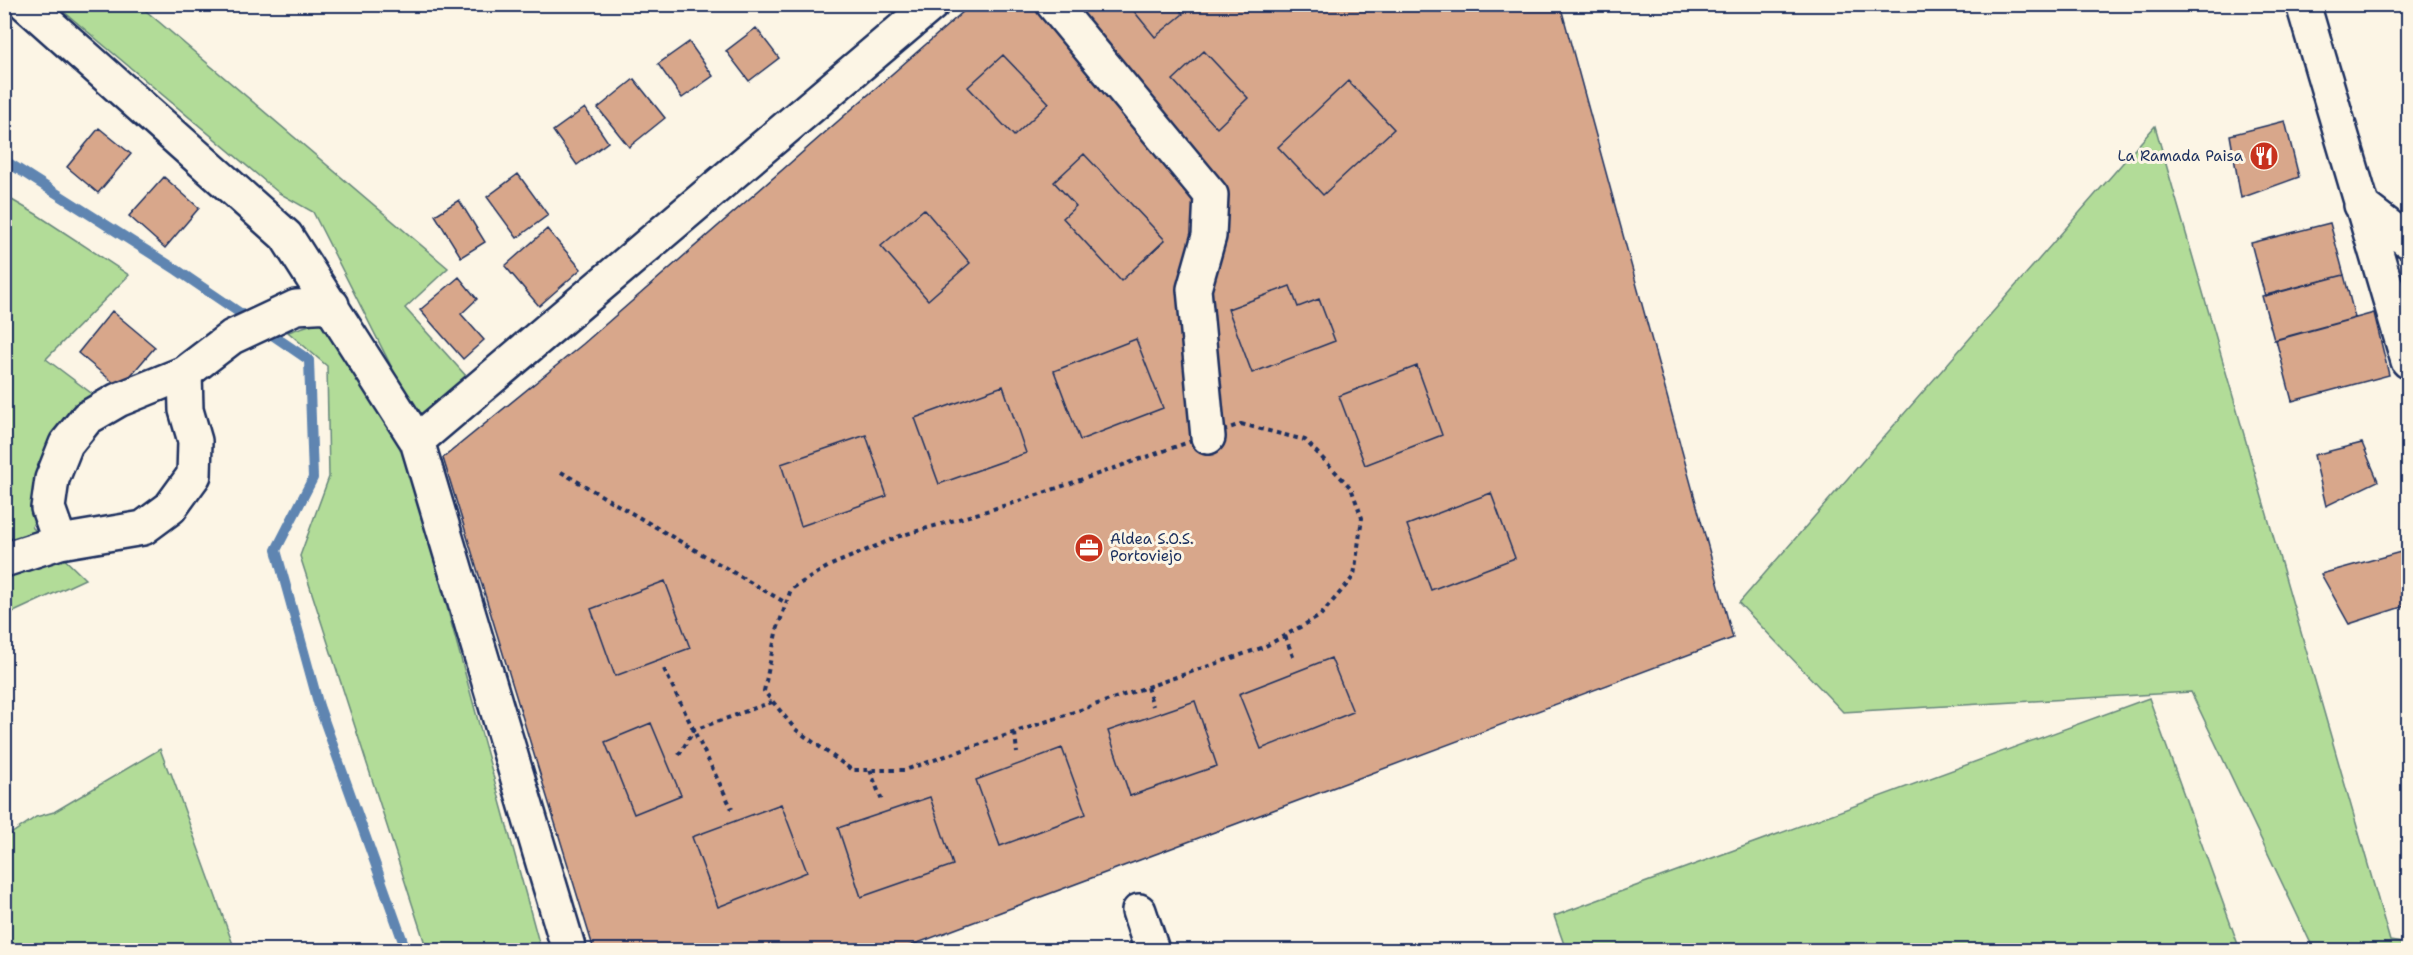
<svg xmlns="http://www.w3.org/2000/svg" width="2413" height="955" font-family="'Shantell Sans',sans-serif">
	<style>
		.green { fill: #b2dc98; stroke: #66867b; stroke-width: 1.5 }
		.lines { fill: none; stroke-linecap: round; stroke-linejoin: round }
		.stream { stroke: #5f85b1; stroke-width: 10 }
		.building { fill: #d8a78b; stroke: #1b2f5e; stroke-width: 1.5 }
		.minor-casing { stroke: #1b2f5e; stroke-width: 38 }
		.path { stroke: #1b2f5e; stroke-width: 4; stroke-dasharray: 4.5 4.5; stroke-linecap: butt }
		.minor { stroke: #fcf5e5; stroke-width: 33 }
		.labels { text-anchor: middle; stroke-width: 6; stroke-linejoin: round; paint-order: stroke }
		.poi-label { font-size: 15px; fill: #1b2f5e; stroke: #fcf5e5; text-anchor: end }
	</style>
	<rect width="100%" height="100%" fill="#fcf5e5"/>
	<filter id="ink" filterUnits="userSpaceOnUse"><feTurbulence type="fractalNoise" baseFrequency=".0167" numOctaves="2"/><feDisplacementMap in="SourceGraphic" scale="12" xChannelSelector="R" yChannelSelector="G"/><feConvolveMatrix kernelMatrix="1 2 1 2 8 2 1 2 1" color-interpolation-filters="sRGB"/></filter>
	<g filter="url(#ink)">
		<path class="green" d="M56,5H139L448,268L405,308L467,377L420,423L313,212L279,193Z
			M2155,126L2390,941L2408,944V950H2314L2191,692L1843,712L1739,603Z
			M5,196L36,214L129,275L46,359L95,396L61,452L32,527L85,579L5,616Z
			M334,317L404,451L541,950H427L300,556L329,477L327,366L288,332Z
			M2149,698L2240,950H1566L1554,916Z
			M160,749L169,773H171L235,950H5V838L36,817L54,812Z"/>
		<g class="lines">
			<path class="stream" d="M4,160L177,270L309,360L313,478L276,550L319,706L406,950"/>
		</g>
		<path class="building" d="M972,4H1560L1733,638L899,950H594L443,458L583,344Z
			M1128,4H1175L1183,14L1155,37Z
			M756,28L779,58L749,81L726,51Z
			M689,42L713,76L682,98L658,64Z
			M1204,51L1248,98L1217,128L1173,80Z
			M1003,55L1049,103L1014,136L968,87Z
			M634,79L665,118L629,147L598,108Z
			M1348,81L1394,129L1323,195L1278,147Z
			M585,108L608,142L577,165L553,131Z
			M2285,121L2299,177L2241,198L2230,135Z
			M99,128L131,154L98,193L67,167Z
			M1084,154L1165,240L1121,281L1063,218L1076,206L1054,182Z
			M518,174L548,215L517,238L487,197Z
			M164,177L199,208L165,248L129,216Z
			M459,200L485,242L461,257L435,215Z
			M924,209L970,263L928,300L881,246Z
			M2330,223L2344,275L2265,296L2251,243Z
			M547,229L581,269L539,306L505,266Z
			M2344,275L2355,318L2274,340L2262,296Z
			M459,277L477,299L461,314L484,340L463,359L420,310Z
			M1290,286L1298,307L1319,299L1335,341L1252,373L1228,309Z
			M112,311L155,347L120,388L78,353Z
			M2374,313L2389,375L2292,401L2276,340Z
			M1136,339L1163,408L1080,440L1054,371Z
			M1417,366L1442,435L1365,465L1339,396Z
			M1003,386L1026,453L939,484L915,418Z
			M866,435L887,496L801,526L781,464Z
			M2362,443L2378,481L2326,506L2314,455Z
			M1491,493L1515,558L1431,590L1407,525Z
			M2408,550V605L2349,624L2321,574Z
			M665,581L690,648L615,676L591,609Z
			M1331,658L1353,712L1261,749L1239,694Z
			M1195,701L1217,766L1130,796L1108,731Z
			M651,723L681,795L634,814L605,742Z
			M1062,748L1086,814L1000,846L976,780Z
			M930,797L953,865L861,897L838,828Z
			M781,804L807,872L718,907L692,837Z"/>
		<g class="lines">
			<g class="minor-casing">
				<path id="minor" d="M26,4L286,236L417,441L569,950
					M1053,4L1211,195L1209,236L1194,289L1208,437
					M2303,4L2408,361
					M2361,205L2408,241
					M417,441L932,4
					M60,542L48,508L52,479L66,444L87,418L118,400L185,373
					M4,560L60,542L143,528L170,508L194,475L195,441L186,410L185,373L232,337L296,307L332,305
					M1139,911L1152,950"/>
			</g>
			<path class="path" d="M1241,424L1305,440L1351,488L1362,518L1354,576L1320,616L1264,647L905,770H852L795,729L764,691L776,633L791,589L829,566L900,536L1017,502Z
				M561,472L786,603
				M1285,636L1294,659
				M664,669L732,809
				M1147,687L1153,706
				M1015,733L1017,753
				M679,755L694,730L772,702
				M870,770L882,801"/>
			<use href="#minor" class="minor"/>
		</g>
	</g>
	<defs>
		<g id="restaurant-disc" transform="scale(1.5)"><circle r="9.5" fill="#c8321e" stroke="#fcf5e5"/><path d="M-5-6h1v4h1v-4h1v4h1v-4h1v5L-1.5 .5V6h-2V.5L-5-1ZM5-6V6H3V1.5H1.5Q1.5-4 5-6Z" fill="#fff"/></g>
		<g id="office-disc" transform="scale(1.5)"><circle r="9.5" fill="#c8321e" stroke="#fcf5e5"/><path d="M-6-3h4V-5.5h4V-3h4V5H-6ZM-1-4.5V-3h2v-1.5ZM-6 0V1H6V0Z" fill="#fff"/></g>
	</defs>
	<g fill-rule="evenodd">
		<use href="#restaurant-disc" x="2264" y="156"/>
		<use href="#office-disc" x="1089" y="548"/>
	</g>
	<g class="labels">
		<g class="poi-label">
			<text x="2243" y="161">La Ramada Paisa</text>
			<text x="1110" y="544" text-anchor="start">Aldea S.O.S.<tspan x="1110" dy="17">Portoviejo</tspan></text>
		</g>
	</g>
	<rect width="2413" height="955" fill="none" stroke="#fcf5e5" stroke-width="24"/>
	<rect x="12" y="12" width="2389" height="931" fill="none" stroke="#1b2f5e" stroke-width="2" filter="url(#ink)"/>
</svg>
